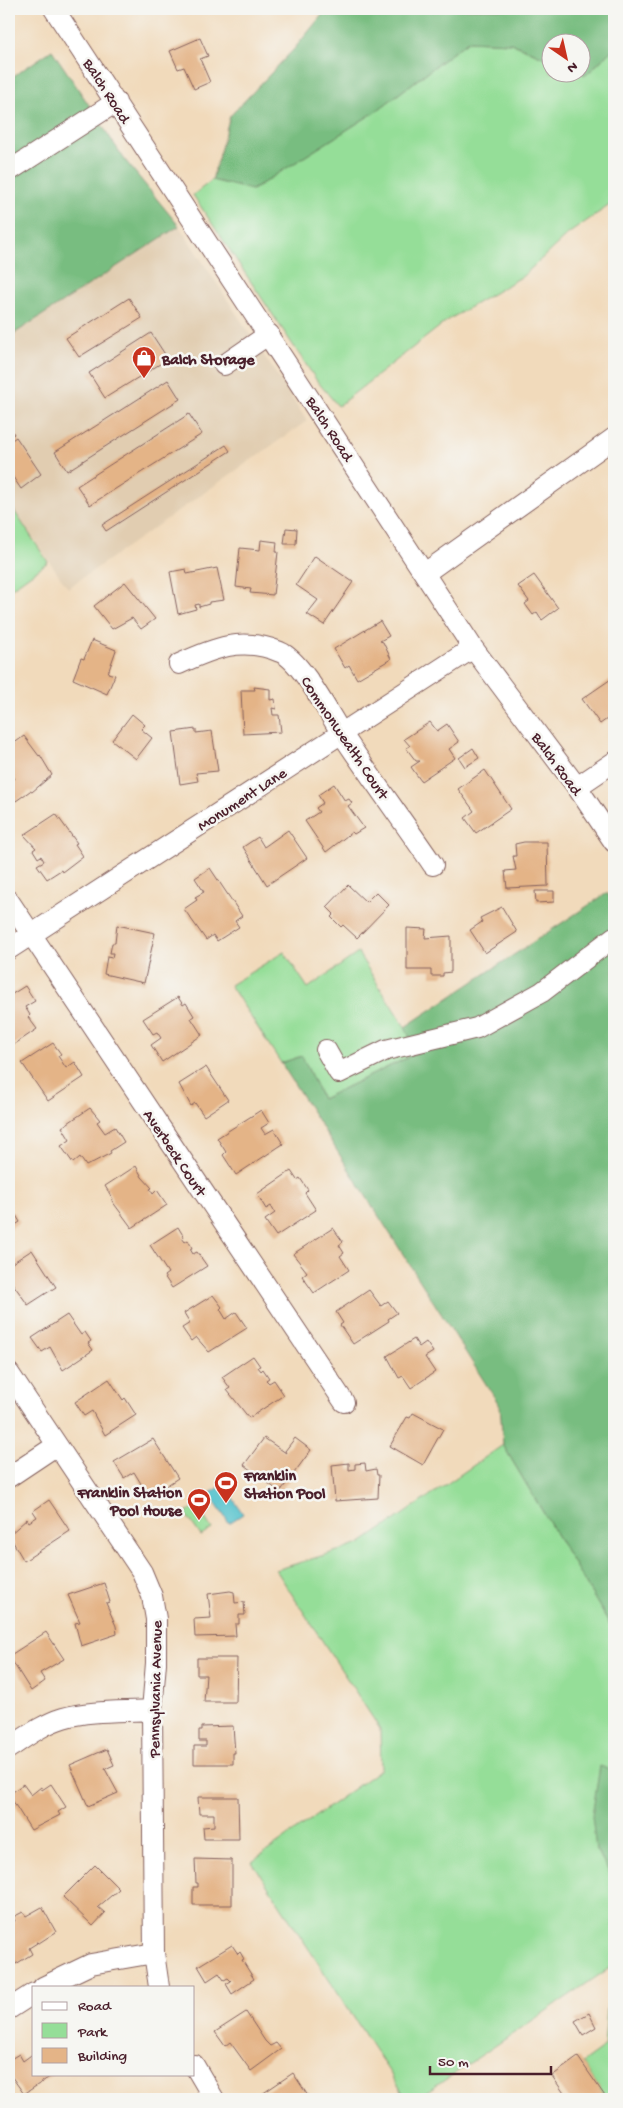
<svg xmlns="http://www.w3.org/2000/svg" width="623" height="2108" font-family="'Gochi Hand',sans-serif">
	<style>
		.built { fill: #e1cdb1 }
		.green { fill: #95de98; stroke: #707e62 }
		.forest { fill: #78bd80; stroke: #616e56 }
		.water { fill: #56c3cd; stroke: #50717c }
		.building { fill: #e4b487 }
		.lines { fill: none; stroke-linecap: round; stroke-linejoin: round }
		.minor-casing { stroke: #84605d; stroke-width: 22 }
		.minor { stroke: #fff; stroke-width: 20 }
		.labels { text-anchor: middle; stroke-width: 5; stroke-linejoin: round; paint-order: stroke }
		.street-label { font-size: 16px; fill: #4a1f2b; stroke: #f6f6f2 }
		.poi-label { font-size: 16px; font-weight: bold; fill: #4a1f2b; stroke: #f6f6f2; text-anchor: start }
	</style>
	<rect width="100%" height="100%" fill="#f6f6f2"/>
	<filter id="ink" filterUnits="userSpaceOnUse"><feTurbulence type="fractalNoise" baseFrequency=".02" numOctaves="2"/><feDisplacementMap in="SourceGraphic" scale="10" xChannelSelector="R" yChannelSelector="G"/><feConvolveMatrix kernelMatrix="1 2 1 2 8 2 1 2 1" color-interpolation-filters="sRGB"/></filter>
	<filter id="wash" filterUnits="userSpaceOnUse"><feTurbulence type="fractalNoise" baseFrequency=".0096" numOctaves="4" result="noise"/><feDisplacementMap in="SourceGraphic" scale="20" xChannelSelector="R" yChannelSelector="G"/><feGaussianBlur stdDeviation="1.12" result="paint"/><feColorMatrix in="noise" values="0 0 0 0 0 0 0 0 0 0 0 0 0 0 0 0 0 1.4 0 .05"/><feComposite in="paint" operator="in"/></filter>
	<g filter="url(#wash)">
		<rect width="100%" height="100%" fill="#f1dabb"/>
		<path class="built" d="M179,226L307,421L68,588L9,503V337Z"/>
		<path class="green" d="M468,41L511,43L550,60V72L580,73L586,75L614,48V202L568,234L523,276L448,320L338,406L317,381L193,195L212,180L252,190L375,112Z
			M9,503L48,562L9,590Z
			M284,952L308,988L358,953L405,1027L417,1053L322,1099L302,1056L281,1063L230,985Z
			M503,1445L614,1631V1771L600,1767L596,1850L614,1880V1965L417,2099H407L252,1862L381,1769L380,1729L276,1570L360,1544Z
			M197,1506L212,1529L201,1536L185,1513Z
			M608,1994L614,1997V2091L607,2099L582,2063L604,2047Z"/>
		<path class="forest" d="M327,9H614V48L586,75L580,73V42H550V60L511,43L468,41L375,112L252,190L212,180L230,116L295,48Z
			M52,50L93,111L9,167V79Z
			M97,118L125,160L179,226L9,337V176Z
			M607,893L614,904V1631L503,1445L500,1406L281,1063L302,1056L322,1099L417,1053L405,1027Z
			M600,1766L614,1771V1880L596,1850L592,1816Z"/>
		<path class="water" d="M224,1484L243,1514L229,1523L209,1494Z"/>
		<g id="blocks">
			<path class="building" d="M200,38L208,56L200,59L210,82L194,89L184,67L178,69L170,51Z
				M129,298L142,318L79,357L66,338Z
				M151,333L168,359L105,398L89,373Z
				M168,380L180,399L67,471L55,452Z
				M189,414L202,434L90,505L77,486Z
				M9,426L14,434L9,438Z
				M16,437L41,474L21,489L9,471V442Z
				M226,445L230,451L106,531L102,525Z
				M286,528L297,529L296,544H284Z
				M261,540L277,542L276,552H278L273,595L250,593L251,589L236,587L240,548L260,550Z
				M315,556L353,582L324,625L307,614L318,600L296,585Z
				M217,568L224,600L209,602V604L199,607V604L195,605L196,609L178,614L170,572L186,569L187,574Z
				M534,575L558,608L542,620L537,612L533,615L525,604L529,601L518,586Z
				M125,582L155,619L141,629L132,618L112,629L94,606Z
				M380,621L389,636L380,641L383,642L391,659L357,679L349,665L345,668L334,649Z
				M92,640L116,650L108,673L115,675L107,694L73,679L81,658L84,659Z
				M614,677V714L600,724L582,699Z
				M254,687L270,689V700L275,699L276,709L272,708L273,715H279L281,732L243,734L241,690H255Z
				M132,714L145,725L141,729L152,738L136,759L112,740Z
				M430,722L437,731L447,724L459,742L449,749L455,758L421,781L411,767L420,761H416L406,748L410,746L404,739Z
				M196,729V733L212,731L218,771L196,773L198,781L180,784L173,732Z
				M24,736L39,756L40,755L52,775L32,792L30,791L16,801L9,792V784L15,779L9,771V747Z
				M473,748L479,758L465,767L459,758Z
				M485,770L511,809L476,833L465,818L474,811L458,789Z
				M334,784L345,801L349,799L352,803L348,806L364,828L354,834L352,832L326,852L305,821L319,812L316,808L323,803L318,795Z
				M56,814L77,843L75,844L83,856L62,872L61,870L47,879L37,865L44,861L41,856L38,858L33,850L36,848L24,835Z
				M288,830L307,858L267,885L243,847L258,837L264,847Z
				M524,842H547L548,886L507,888L505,871L516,870L513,856H516L515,844Z
				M210,868L242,916L235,921L239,927L217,941L213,935L206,940L184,909L197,900L195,897L204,892L195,878Z
				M348,885L366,902L376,892L389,905L357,938L343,925L341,927L331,917L334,914L327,907Z
				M535,891H554V902L536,903Z
				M502,907L517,932L485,953L470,930L482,922L480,918Z
				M117,925L155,933L144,983L104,974L107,957L112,958L113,953H110L112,943H115Z
				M407,928L426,929L425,938L451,936V972L443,973V976H431V970H407Z
				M25,986L35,1001L25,1007L30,1015L28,1017L37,1029L9,1048V996Z
				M178,997L183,1005L186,1003L194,1016L191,1018L202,1035L162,1062L151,1045L161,1038L157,1032L153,1034L143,1019Z
				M53,1043L61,1054L58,1056L66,1068L75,1062L84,1077L48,1101L22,1063Z
				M206,1067L228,1100L204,1116L195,1103L191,1106L179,1084Z
				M90,1108L100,1120L97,1122L105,1133L115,1127L124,1142L110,1151L111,1153L86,1166L80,1157L73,1163L61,1146L70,1140L62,1127Z
				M261,1110L269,1123L261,1128L265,1134L274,1129L283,1144L236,1175L223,1155L226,1152L217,1138Z
				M136,1166L142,1177L152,1188L150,1189L153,1194L157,1190L167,1205L132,1228L112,1201L113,1199L105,1186Z
				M291,1171L297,1180L300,1178L308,1190L305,1193L316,1210L276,1236L265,1220L275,1213L271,1206L266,1209L257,1194Z
				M9,1211L11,1214L14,1212L20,1222L9,1229Z
				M178,1227L184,1237L182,1238L185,1242L188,1240L192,1248L190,1249L193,1254L197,1252L207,1266L172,1288L164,1276L168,1273L150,1245Z
				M333,1228L343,1242L339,1245L344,1253L340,1256L349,1270L314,1293L302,1276L307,1272L293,1254Z
				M32,1250L56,1287L28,1305L13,1284L9,1287V1265Z
				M369,1290L381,1306L388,1301L397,1313L388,1319L389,1321L353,1344L340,1325L343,1323L336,1312Z
				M213,1295L222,1307L220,1309L226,1319L236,1312L247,1328L209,1352L196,1337L191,1341L182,1328L190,1323L184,1313Z
				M67,1315L81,1335L85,1332L91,1341L88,1343L93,1350L63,1370L50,1347L42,1352L32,1338Z
				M414,1339L419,1347L426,1342L433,1352L425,1357L435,1372L411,1388L403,1376L399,1378L387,1356Z
				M253,1356L260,1366L258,1367L261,1371L263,1369L269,1378L266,1380L269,1383L274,1380L284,1395L249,1418L227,1390L230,1388L222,1377Z
				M109,1379L123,1400L125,1398L136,1415L105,1435L92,1411L84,1416L75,1402Z
				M413,1413L443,1429L423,1465L390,1446L407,1417L410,1418Z
				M264,1438L286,1453L285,1451L295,1438L311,1450L280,1492L244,1465Z
				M153,1439L178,1478L149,1497L134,1472L124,1478L114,1462Z
				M349,1463V1470L355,1469V1464L365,1463L366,1471L376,1469L377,1475H379L378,1498L335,1501L332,1465Z
				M49,1500L70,1531L24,1561L9,1535L27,1519L29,1522L37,1517L33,1511Z
				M104,1583L110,1602L106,1603L116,1626L117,1634L81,1646L75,1623L80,1622L68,1595Z
				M230,1591L234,1592L235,1603L244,1602L245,1615H239V1624H235L236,1636L195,1637L194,1619L211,1618L208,1594Z
				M46,1632L64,1659L40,1673L45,1681L31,1691L9,1656Z
				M197,1658H237L236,1702H204L206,1675H197Z
				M233,1726L235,1753H233V1764H194V1746H206V1741H199V1730H202V1727Z
				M107,1749L114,1765L105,1769L118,1793L88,1806L70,1765Z
				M23,1784L31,1795L41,1787L42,1790L51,1784L66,1807L58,1812L60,1815L31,1830L9,1795Z
				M198,1797H238L239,1839H204L203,1827L214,1826V1814H199Z
				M195,1859L232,1860V1905H193V1887H198V1883H196Z
				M95,1865L119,1889L98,1907L105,1913L93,1926L63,1897Z
				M42,1907L56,1932L39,1943L36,1942L37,1943L29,1948L32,1954L16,1964L9,1951V1925L15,1921L13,1917L23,1912L26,1916Z
				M232,1945L238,1954L240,1952L244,1959L242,1960L254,1979L232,1994L226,1984L231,1981L228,1978L224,1980L219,1973L207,1981L198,1966Z
				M246,2012L265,2041L270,2046L276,2043L281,2049L251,2071L230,2042L225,2046L215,2032Z
				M589,2013L596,2027L583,2035L575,2021Z
				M34,2053V2074H54L24,2094L9,2073V2060L19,2054L23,2061Z
				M578,2057L607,2099L614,2091V2099H568L552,2076Z
				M293,2073L310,2099H265L262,2094Z"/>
		</g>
	</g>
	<g filter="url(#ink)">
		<use href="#blocks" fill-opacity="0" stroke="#84605d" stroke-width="1"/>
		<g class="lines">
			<g class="minor-casing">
				<path id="minor" d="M54,9L473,648L577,787L614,842
					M9,171L116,102
					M224,365L269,334
					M425,573L614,438
					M179,664C214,648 242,636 280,652C301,660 329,714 342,734C371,778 403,821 433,865
					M577,787L614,762
					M9,901L344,1402
					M9,949L473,648
					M326,1050L339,1073L386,1050L477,1028L542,992L614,937
					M9,1373L142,1572L152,1596L156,1619V1663L152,1710L154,1953L159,1987
					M9,1477L57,1445
					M9,1748C26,1737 43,1724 63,1718C91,1710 123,1712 152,1710
					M43,1987L91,1964L154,1953
					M9,2009L34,1993
					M194,2065L214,2099"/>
			</g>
			<use href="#minor" class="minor"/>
		</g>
	</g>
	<defs>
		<g id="shop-pin" transform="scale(1.25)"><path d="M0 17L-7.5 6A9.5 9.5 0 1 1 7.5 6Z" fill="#c8321e" stroke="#f6f6f2"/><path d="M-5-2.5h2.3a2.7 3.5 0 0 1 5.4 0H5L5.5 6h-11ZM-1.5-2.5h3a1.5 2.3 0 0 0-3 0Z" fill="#fff"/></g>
		<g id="stadium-pin" transform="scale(1.25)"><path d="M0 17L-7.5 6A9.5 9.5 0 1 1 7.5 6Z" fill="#c8321e" stroke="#f6f6f2"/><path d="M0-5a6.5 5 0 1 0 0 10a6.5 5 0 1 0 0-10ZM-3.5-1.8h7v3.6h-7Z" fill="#fff"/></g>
	</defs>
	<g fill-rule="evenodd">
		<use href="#shop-pin" x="144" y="358"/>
		<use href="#stadium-pin" x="226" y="1483"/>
		<use href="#stadium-pin" x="199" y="1500"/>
	</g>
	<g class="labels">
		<g class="street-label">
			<text transform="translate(108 90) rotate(57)" y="6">Balch Road</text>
			<text transform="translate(331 428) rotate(57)" y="6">Balch Road</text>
			<text transform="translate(346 737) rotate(56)" y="6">Commonwealth Court</text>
			<text transform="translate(558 763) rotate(54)" y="6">Balch Road</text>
			<text transform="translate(241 798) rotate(-33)" y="6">Monument Lane</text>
			<text transform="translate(176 1152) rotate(56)" y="6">Averbeck Court</text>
			<text transform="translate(154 1689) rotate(-89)" y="6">Pennsylvania Avenue</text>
		</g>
		<g class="poi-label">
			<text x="162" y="364">Balch Storage</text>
			<text x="244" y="1480">Franklin<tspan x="244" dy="18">Station Pool</tspan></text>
			<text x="182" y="1497" text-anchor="end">Franklin Station<tspan x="182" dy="18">Pool House</tspan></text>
		</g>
	</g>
	<rect width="623" height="2108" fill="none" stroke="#f6f6f2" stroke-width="30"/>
	<rect x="32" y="1986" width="162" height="90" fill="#f6f6f2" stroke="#b1a0a2"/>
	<rect x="42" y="2002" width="25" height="8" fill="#ffffff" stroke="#b1a0a2"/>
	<text x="78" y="2010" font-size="15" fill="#4a1f2b">Road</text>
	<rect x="42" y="2023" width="25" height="15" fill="#95de98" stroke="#b1a0a2"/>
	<text x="78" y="2036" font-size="15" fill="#4a1f2b">Park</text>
	<rect x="42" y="2048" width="25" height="15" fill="#e4b487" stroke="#b1a0a2"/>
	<text x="78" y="2060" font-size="15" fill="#4a1f2b">Building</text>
	<g transform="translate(566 58) rotate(146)"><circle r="24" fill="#f6f6f2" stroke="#b1a0a2"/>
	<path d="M0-4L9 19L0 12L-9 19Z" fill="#c8321e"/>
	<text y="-8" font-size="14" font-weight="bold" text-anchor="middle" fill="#4a1f2b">N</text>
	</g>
	<path d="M430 2066v8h121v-8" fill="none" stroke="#4a1f2b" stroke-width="2.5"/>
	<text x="438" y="2066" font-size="15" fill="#4a1f2b" stroke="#f6f6f2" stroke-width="4" paint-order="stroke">50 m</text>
</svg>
